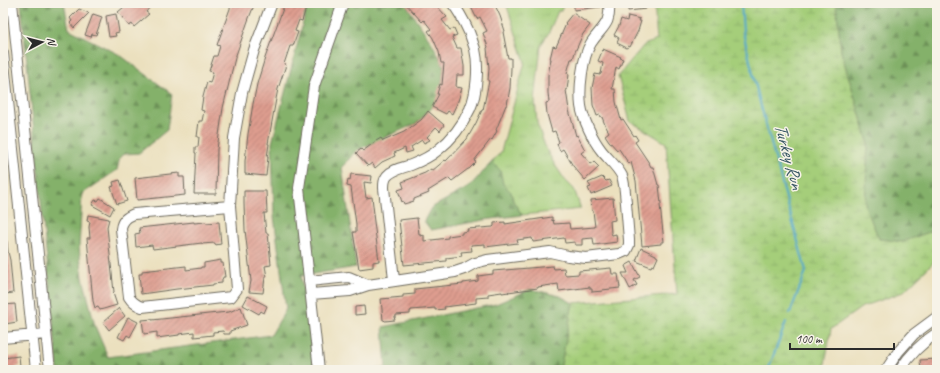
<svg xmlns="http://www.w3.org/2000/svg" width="940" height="373" font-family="Caveat,sans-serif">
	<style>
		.grass { fill: url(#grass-tufts); stroke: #687c52 }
		.forest { fill: url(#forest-firs); stroke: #586e4a }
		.wetland { fill: url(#wetland-marsh); stroke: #687c52 }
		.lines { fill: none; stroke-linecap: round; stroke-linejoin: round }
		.stream { stroke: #50a8cd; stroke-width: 2 }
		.building { fill: url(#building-hatch) }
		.minor-casing { stroke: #6e6a5e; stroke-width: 12 }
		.minor { stroke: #fff; stroke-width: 10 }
		.labels { text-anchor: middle; stroke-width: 3; stroke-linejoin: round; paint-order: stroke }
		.water-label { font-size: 18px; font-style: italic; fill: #385764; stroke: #f7f3e8 }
	</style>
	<defs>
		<pattern id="grass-tufts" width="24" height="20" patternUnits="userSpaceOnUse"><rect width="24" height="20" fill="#a5ce7a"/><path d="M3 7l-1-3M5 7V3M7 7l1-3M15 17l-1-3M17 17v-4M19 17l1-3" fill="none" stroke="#8eb16a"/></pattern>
		<pattern id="forest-firs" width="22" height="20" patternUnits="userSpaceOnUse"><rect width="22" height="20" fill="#84b16a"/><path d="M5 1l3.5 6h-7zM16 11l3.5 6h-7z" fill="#6c9057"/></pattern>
		<pattern id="wetland-marsh" width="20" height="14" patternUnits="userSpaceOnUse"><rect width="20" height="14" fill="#a5ce7a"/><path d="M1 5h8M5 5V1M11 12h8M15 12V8" fill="none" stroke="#8eb16a"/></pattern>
		<pattern id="building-hatch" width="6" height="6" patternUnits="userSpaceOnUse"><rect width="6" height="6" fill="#de9d8f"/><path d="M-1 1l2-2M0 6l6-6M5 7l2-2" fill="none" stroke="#b48075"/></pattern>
	</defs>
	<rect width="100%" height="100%" fill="#f7f3e8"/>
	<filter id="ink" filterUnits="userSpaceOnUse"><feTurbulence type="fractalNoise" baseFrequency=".025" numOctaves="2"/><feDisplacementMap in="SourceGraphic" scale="8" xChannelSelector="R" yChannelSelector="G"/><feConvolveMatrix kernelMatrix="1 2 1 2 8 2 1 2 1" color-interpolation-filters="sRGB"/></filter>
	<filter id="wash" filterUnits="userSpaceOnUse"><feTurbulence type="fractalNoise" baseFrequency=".012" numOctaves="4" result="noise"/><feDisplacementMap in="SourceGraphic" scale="16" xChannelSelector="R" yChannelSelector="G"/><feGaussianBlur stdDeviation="0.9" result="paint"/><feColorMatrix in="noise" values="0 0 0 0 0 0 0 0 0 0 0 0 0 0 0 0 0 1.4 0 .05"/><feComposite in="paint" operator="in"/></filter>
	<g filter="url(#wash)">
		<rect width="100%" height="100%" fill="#ebe0be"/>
		<path class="grass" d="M506,3H532L534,6L547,5L548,3H564L561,11H558L549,32L541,45L535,100L537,123L546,149L555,165L565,180L574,189L581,209L522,215L513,201L511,192L503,184L501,178L492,162L501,152L525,62Z"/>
		<path class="forest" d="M21,3H64L69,29L120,55L172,94L167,130L139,153L125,154L120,157L117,170L82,194L79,248L83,278L95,326L108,357L271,335L286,309L274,216L272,143L308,3H405L432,43L444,66L440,99L417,123L357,150L342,167L356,267L301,276L310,332L315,370H58Z
			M836,3H937V227L932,231L903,242L879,239L865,206L868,142L841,52Z
			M492,162L500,170L503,184L511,192L513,201L522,215L484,220L431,230L424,221L431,208L469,187Z
			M531,289L560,296L573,303L560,370H367L386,368L383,327L496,304Z"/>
		<path class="wetland" d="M654,3H836L841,52L868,142L865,206L879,239L903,242L932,231L937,227V259L903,292L862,307L831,329L824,370H560L573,303L677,294L666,143L630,121L618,76L644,45L657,40Z"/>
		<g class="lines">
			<path class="stream" d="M741,3L743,32L759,99L806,271L790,313
				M768,370L786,322"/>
		</g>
		<g id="blocks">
			<path class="building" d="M129,3H153L146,12L149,14L134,27L132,24L129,26L118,12Z
				M232,3H255L249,18L235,58L223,108L217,149L216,194H194L196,153H195V147H198L199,137H197L199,121H202L204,111L201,110L203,97L207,82L210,83L213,72L209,71L214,56H217L220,46L217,45Z
				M285,3H304V4L307,5L302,21L299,20L295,31L298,32L293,46H290L284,64L286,65L278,89L276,99L268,144H269L267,157H268L266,176L245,174V161L248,134L253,104L257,84L265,58Z
				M405,3H434L447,17L442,20L450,30L454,28L457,35L452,37L457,48H461L464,66V75H457L456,87L462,88L458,101L452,114L448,111L446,114L432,107L439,94H437L440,84L442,85L444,63H441L439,52L433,38L428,31L431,29L424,20L422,22Z
				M469,3H490L491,4L494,3L500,16L505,31L503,32L508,58H511V68L510,88L507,105H506L496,130L497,131L492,140L491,139L474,161L476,162L469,169H468L452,181L449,178L428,191L429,193L414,199V201L404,204L403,201L402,202L398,190L404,188L402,182L425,173L431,169L432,171L445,160L446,161L467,139L476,123L482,110H483L489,81H488L489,68L487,48L488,47L483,33L487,31L480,17L477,19Z
				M574,3H600L601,7L574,10Z
				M628,3H646V9L628,11Z
				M79,9L89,13L74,28L70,23L72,21L70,18Z
				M573,13L590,25L583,34L575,52L573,59H571L567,73L569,74L567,90H566L569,110L576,136L577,135L585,150L581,153L591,164L594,162L599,167L585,180L573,166L563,149L560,151L557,144L559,142L555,131L552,132L547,114L546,103L549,102L548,93V75L551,59H550L553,46L556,47L566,24L565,23Z
				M93,14L102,17L96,35L92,34L91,37L85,35Z
				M116,14L119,32L115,33L116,36L109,37L106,16Z
				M628,16L640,19L639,21H641L638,31L630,47L628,46L627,48L617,43L619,38L614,35L619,26L621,19L627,21Z
				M603,49L621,57L620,58L623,59L619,69L616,67L612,89H615L616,102L621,120L623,119L634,136L635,135L638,140L635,142L649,163L651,167H653L658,185H659L661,204L660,205L664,242H661V244L642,246L636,181L631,162L629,164L619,149L617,150L609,141L605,135L609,132L605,125L602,117H601L600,115L597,116L593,105L592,88L595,74L600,75V74H601L603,63L598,61Z
				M428,111L444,125L440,131L436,127L427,137L430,140L424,143L422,140L411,147L413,151L406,153L405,148L394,153L395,156L382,162L375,168L372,163L368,166L356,153L361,149L363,151L376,141L381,138L383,141L404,132L421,120Z
				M179,173V177H184L185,195L137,200L135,178Z
				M351,174L372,176L371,183L364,182L366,198L372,197L374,214H373L379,261L373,262V267L359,269L353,232H356V224L351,187L347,186L348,179L350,180Z
				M602,177L606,181L609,180L612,186L591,195L588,188L591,187L588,183Z
				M120,180L127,201L117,204L111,187L114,186L113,182Z
				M244,191H266L267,213H264L266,233H268L271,265L265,266L267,277H265L263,293L249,292L251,281L245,230L244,204Z
				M100,198L114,207L110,215L92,205L95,200L98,201Z
				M613,198L615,220L610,221L611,233L612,235L616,234L617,242L594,245L593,238L582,239V245H575V242L565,243L564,238L533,242L532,238L517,240L518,243L485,247V244L471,245L472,251L461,252L462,256L446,258V261L404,265L399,220L417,218L419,234H420V236L424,235V241L448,238V236L462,234V232L468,231L467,229L493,227L494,226V223L505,222V224L552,217V221L553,220L554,224L569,223L570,229L595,227L593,211H592L591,200Z
				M88,215L109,219L107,227L114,292L113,293L117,305L100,310L98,307L95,308L93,301L87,238H90L89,227L90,222L87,221Z
				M194,222V223L206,222V223L219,222L221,244L215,245V243L202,244V243L153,249L152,245L136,247L135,234L140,233L139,228Z
				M7,241L8,252L10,260L13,293L5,294V291H3V242Z
				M641,248L656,255V256L658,257L654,266L652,265L651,267L636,261Z
				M221,260V263H223L225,277H223V278L222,279V283L213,284V285L177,289L141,294L139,274H142V271L186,266V270L201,268V267H204V263Z
				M632,262L640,277L634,280L637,285L630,289L622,273H628L625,266Z
				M553,266L554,269L564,268L565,275L579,274V271L611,268L612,274H618L620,288L602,290L603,291L592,292V289H590V287L559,291L558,284L538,287V288L508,292H509L502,293V292L488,294V297L476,298V303L444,307L445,309L435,310V308L411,310V311H410V314L396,315V317H394L395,320L385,321L384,320H383L381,299L403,297V295L415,294V289L463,284V283L478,281V276L493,274V271Z
				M248,296L267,306L264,313L261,311L259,314L243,305Z
				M15,304L17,322L5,324L4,319H3V311L6,310L5,305Z
				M364,306L365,314L355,315V307Z
				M241,307L247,325L230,331V334H224L223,331L213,332V335L194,337V332L179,334V335L157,338V332L144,334L142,320L152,319V320L218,313L229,312Z
				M119,308L125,316L109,330L103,322Z
				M128,317L138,322L130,337L127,335L124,340L118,337Z
				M19,356L20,366L16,367L17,370H5V368H3V358Z
				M937,359V370H921L920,360Z"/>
		</g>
	</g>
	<g filter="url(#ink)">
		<use href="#blocks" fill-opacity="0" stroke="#6e6a5e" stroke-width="1"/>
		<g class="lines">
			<g class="minor-casing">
				<path id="minor" d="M12,3L50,370
					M3,53L36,370
					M230,206L134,214C127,217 122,220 121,229L129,297C132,302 136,305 142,307L231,297L237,289L230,206L234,138L242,93L254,50L272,3
					M394,280L384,188C384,183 384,180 387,176C393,169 403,168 411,165C421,161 430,157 438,150C451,140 463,124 470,109C477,93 479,66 475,49C473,43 471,37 469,32C464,21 459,11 452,3
					M309,281L349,277L368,285
					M311,294L350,291L368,285L455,272L464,269L475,263L487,260L550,252L568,256L586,258L619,254L626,251L629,245V240C628,228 627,216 626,203C625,194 625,185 622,176C617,166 608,159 601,150C593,140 583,119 581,106C579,89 582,58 591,43C602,26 611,26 609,3
					M3,338L46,334
					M319,370L299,188L314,86L343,3
					M886,370L898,352L914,334L937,317
					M900,370C909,356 923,342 937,333"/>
			</g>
			<use href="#minor" class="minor"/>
		</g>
	</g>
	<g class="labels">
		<g class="water-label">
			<text transform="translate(789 156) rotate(75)" y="6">Turkey Run</text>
		</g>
	</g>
	<rect width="940" height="373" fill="none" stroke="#f7f3e8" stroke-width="16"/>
	<g transform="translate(42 42) rotate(83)" stroke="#f7f3e8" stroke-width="3" paint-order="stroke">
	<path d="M0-3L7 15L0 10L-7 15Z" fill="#2b2b2b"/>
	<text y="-6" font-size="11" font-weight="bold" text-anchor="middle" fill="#2b2b2b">N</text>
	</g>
	<path d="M790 343v6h104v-6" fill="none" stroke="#2b2b2b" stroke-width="2"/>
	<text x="796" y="343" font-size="12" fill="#2b2b2b" stroke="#f7f3e8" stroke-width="3" paint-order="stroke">100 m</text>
</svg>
